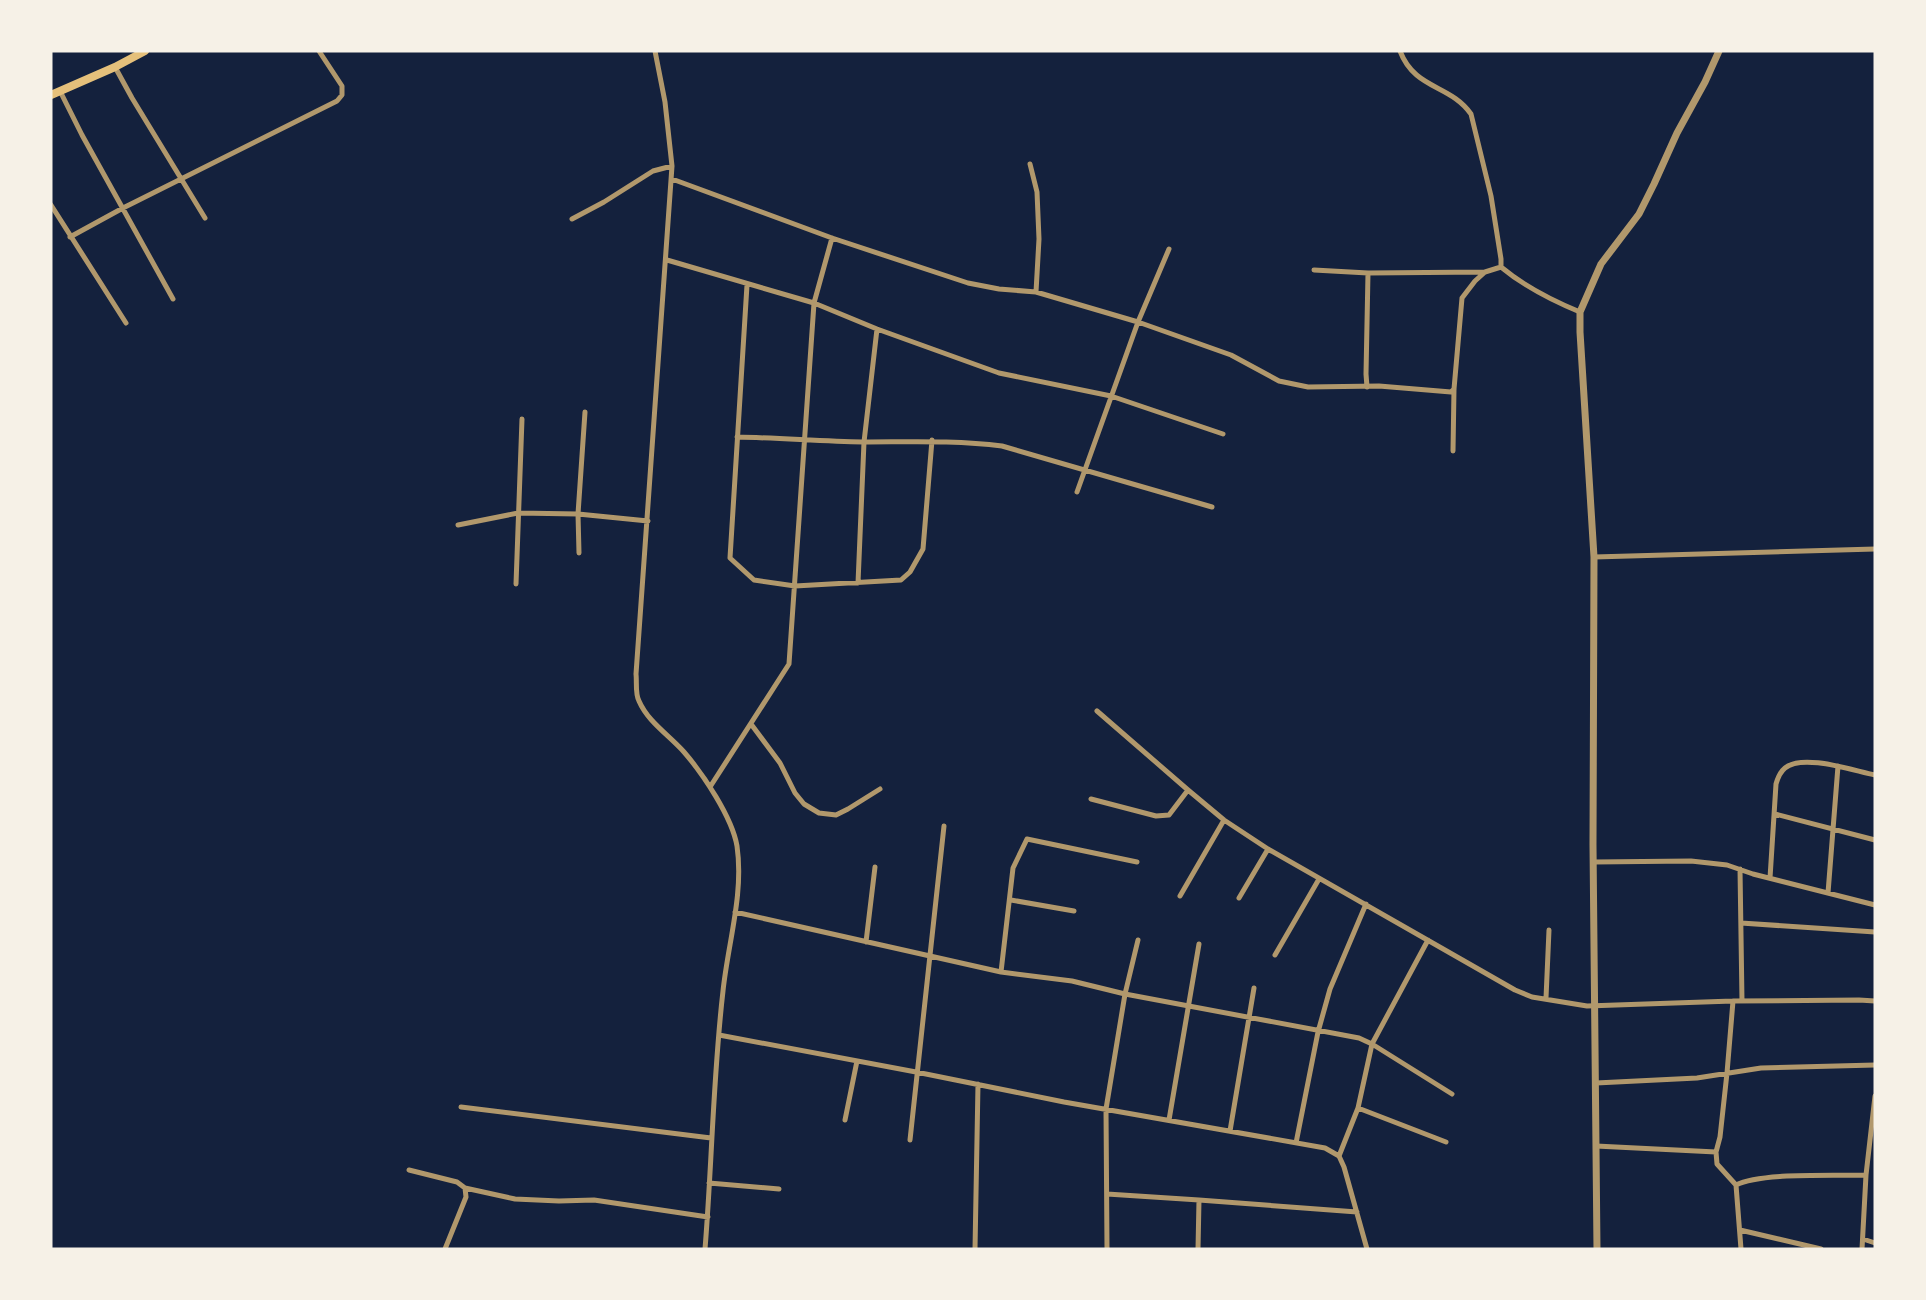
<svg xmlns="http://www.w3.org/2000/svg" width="1926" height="1300" font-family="Mulish,sans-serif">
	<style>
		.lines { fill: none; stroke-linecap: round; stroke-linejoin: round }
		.minor { stroke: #b1986c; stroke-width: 5 }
		.tertiary { stroke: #b1986c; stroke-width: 7 }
		.primary { stroke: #e5c07b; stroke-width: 8 }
	</style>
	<rect width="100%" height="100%" fill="#14213d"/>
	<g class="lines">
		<path class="minor" d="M655,51L665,102L672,166L636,674C637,682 635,694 639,701C648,722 669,735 684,752C703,774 732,817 737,846C744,894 728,943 723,991C713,1077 712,1163 705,1249
			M1400,51C1415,90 1450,84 1471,114L1491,196L1501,259V267C1525,287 1551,300 1580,312
			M115,67L132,98L205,218
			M60,91L82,135L173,299
			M1030,164L1037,192L1039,239L1036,292
			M672,179L832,238L968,283L999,289L1036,292L1138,322L1231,355L1279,381L1308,387L1379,386L1451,392L1454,389
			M51,205L126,323
			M572,219L604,202L653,171L672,166
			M70,237L123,208L337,101L342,95V86L319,51
			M667,260L814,303L877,329L999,373L1111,396L1223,434
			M1314,270L1368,273L1485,272
			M747,285L730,558L754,580L795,586L901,580L910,572L923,549L932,440
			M1367,387L1366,374L1368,273
			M737,437C779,438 821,441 863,442C910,442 955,440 1002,446L1212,507
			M1453,451L1454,389L1462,298L1475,281L1485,272L1501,267
			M1077,492L1138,322L1169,249
			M458,525L518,513L578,514L648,521
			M579,553L578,514L585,412
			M1594,557L1875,549
			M858,583L864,442L877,329
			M516,584L522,419
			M1097,711L1188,790L1224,820L1268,849L1515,990L1532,997L1587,1006L1733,1001L1859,1000L1875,1001
			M751,724L780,763L795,793L804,804L819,813L836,815L848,809L880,789
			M710,787L789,664L814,303L832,238
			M1091,799L1156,816L1169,815L1188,790
			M1775,814L1875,840
			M1594,862L1691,861L1727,865L1753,874L1875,905
			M1740,869L1742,1001
			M1770,878L1776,784C1778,777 1780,772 1785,768C1803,753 1854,771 1875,775
			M1828,893L1838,766
			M1180,896L1224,820
			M1239,898L1268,849
			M1011,900L1074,911
			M735,912L1001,972L1072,981L1125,994L1359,1038L1372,1044L1452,1094
			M1741,923L1875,932
			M866,942L875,867
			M1275,955L1319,879
			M1001,972L1013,868L1027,839L1137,862
			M1546,998L1549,930
			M1733,1001L1727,1073L1720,1137L1716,1152L1717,1164L1736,1185L1741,1249
			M719,1035L916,1072L1064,1102L1325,1148L1339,1156L1344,1167L1367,1249
			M1596,1083L1697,1078L1761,1068L1875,1065
			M461,1107L711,1138
			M1358,1108L1446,1142
			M845,1120L857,1061
			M1169,1120L1199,944
			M1230,1131L1254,988
			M910,1140L944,826
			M1296,1143L1318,1032L1330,989L1366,904
			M1596,1146L1716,1152
			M1339,1156L1358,1108L1372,1044L1428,940
			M409,1170L457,1182L465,1188L466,1197L445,1249
			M709,1183L779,1189
			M1736,1185C1761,1172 1836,1176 1866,1175
			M465,1188L515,1199L559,1201L594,1200L708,1217
			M1107,1194L1199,1200
			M1740,1230L1821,1249
			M1863,1239L1875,1243
			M975,1249L978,1084
			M1107,1249L1106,1109L1125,994L1138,940
			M1198,1249L1199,1200L1357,1212
			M1862,1249L1866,1175L1875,1096"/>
		<path class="tertiary" d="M1597,1249L1593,845L1594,557L1580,332V312L1601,264L1639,214L1654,184L1677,133L1705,82L1719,51"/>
		<path class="primary" d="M51,95L115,67L145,51"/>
	</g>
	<rect width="1926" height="1300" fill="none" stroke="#f6f1e7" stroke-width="105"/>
</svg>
